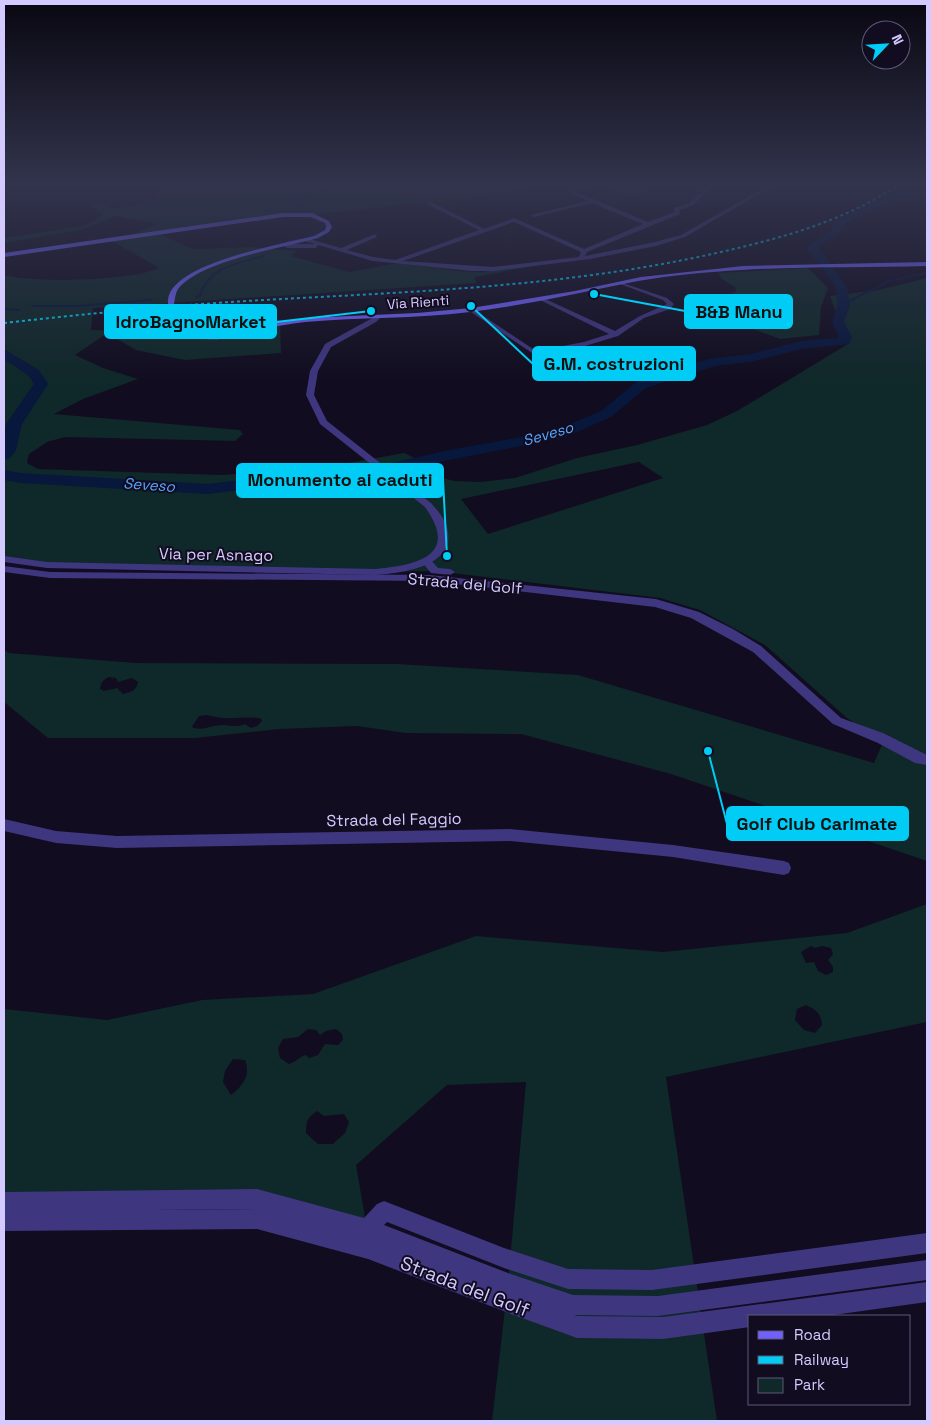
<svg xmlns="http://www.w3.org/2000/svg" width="931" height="1425" font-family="'Space Grotesk',sans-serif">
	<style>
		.green { fill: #0f2829; fill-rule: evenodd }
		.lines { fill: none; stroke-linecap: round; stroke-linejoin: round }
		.stream { stroke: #08173c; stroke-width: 2 }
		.river { fill: #08173c; fill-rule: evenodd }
		.minor { fill: #3e367f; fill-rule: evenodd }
		.tertiary { fill: #3e367f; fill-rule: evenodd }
		.secondary { fill: #7061ff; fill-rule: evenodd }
		.rail { stroke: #00ccf5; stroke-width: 2; stroke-dasharray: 3 3; stroke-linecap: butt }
		.labels { text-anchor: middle; stroke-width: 4; stroke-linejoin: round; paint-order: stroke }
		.far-street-label { font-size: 14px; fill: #d4caff; stroke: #110c1f }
		.far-water-label { font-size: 15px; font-style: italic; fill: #58a6ff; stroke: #110c1f }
		.street-label { font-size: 16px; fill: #d4caff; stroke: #110c1f }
		.near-street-label { font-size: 19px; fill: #d4caff; stroke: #110c1f }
		.leader { fill: none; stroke: #00ccf5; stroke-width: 2 }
		.callout-dot { fill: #00ccf5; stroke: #110c1f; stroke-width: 2 }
		.callout { fill: #00ccf5; stroke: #00ccf5; stroke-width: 2 }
		.callout-label { font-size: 18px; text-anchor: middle; font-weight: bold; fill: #111 }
	</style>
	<rect width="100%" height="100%" fill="#110c1f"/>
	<path class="green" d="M176,184H550L454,201L414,203L312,215L298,214L157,233L193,249L252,247L297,251L291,256L349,272L398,263L460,271L482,272L533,265L541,267L534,266L475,277L476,283L93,308L91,330L182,331L280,325L281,353L185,360L136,350L107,333L75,355L103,368L138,379L83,399L54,414L240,430L243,434L235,441L65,437L47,442L29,454L27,463L38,469L221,475L315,469L404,453L423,462L436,476L454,481L481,482L515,478L577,458L637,445L707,425L737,411L848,344L830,296L878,290L927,278V861L671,774L521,734L406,733L357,726L280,729L195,738H48L4,702V650L9,653L136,663L397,664L578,675L874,763L884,740L848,719L765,645L700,610L660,598L435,571L376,572L47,565L4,560V275C33,283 132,281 159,268L107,238L133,234L158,224L115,216L81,230L4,243V238L84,226L103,215L90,205L100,203L113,209L162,200L155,194ZM639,462L663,478L488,534L461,499ZM109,677L116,678L118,682L132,678L138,682C136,691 131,692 123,694L117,688L104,691L100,689C101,682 103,680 109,677ZM207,715C228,721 240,716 260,718L262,721L257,726L251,728L245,724C237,727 232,726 224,725C213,724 202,732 192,727L199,716Z
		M598,184H630L652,192L631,197Z
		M808,268L828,288L821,307L819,335L780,339L726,319L742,313L721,301L736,291L735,287L722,279L718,273Z
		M927,904V1022L666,1077L717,1421H492L508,1283L526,1082L447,1085L356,1165L367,1229L257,1199L4,1202V1009L107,1020L202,1000L313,994L476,936L663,952L847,933ZM811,946L815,948L822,946L831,948L833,954L828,960L833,967V972L826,975L818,971L814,962L806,963L801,952ZM806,1005C816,1010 821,1013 822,1025L815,1033L804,1030L795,1020L797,1009ZM308,1029L316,1030L320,1035L326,1031L336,1029L342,1034L343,1040L338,1045L325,1044L318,1055L309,1058L306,1055C300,1056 296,1062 289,1064L280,1058L278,1048L283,1039L298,1037ZM233,1059L245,1060C251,1076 243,1085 231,1095L223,1082L225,1071ZM317,1111L324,1116L344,1114L349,1122L345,1133L333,1144H318L306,1133C306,1122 307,1118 317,1111Z"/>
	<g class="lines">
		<path class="stream" d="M298,207L292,203L303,196L344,184
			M303,217L315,219L322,225L321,230L310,236
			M283,243L300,239
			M196,297L200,296C208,267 238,263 264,256
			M844,304L889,281L927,273
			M33,306H76L151,300
			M4,309L19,310"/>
		<path class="river" d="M915,184H925L903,198L883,204L843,225L839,234L818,247L847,287L850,305L844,322L852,337L849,344L801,349L751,362L715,366L646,388L611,417L563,438L449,460L369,478L337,479L309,486H273L208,494L21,483L4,480V470L21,473L208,484L273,476H309L337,469L369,468L449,450L554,431L601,411L636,382L708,359L751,354L801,341L839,338L832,322C847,286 827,277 808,250V246L831,230L835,221L877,200L897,194Z
			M4,349L39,370L48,384L22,424L16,450L10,458L4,460V435L6,424L34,384L29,376L4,359Z"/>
		<path class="minor" d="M587,184H594L574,191L648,222L675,212L674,208L689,203L710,184H715L693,205L679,210L680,214L587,252L585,256L655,242L681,235L771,184H776L685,237L656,246L590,259L493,271H472L373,261L318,245L316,248H287L284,246L287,244H315L304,241L306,238L341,248L375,234L377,237L347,250L373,257L395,260L479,230L427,204L429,201L484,229L514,218L584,249L643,224L592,203L534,217L531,215L588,201L566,191ZM514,222L581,252L579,257L493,267L403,261Z
			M620,282L667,298L674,304L670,309L644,318L618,336L585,346L535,355L468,310L473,309L536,351L584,342L609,334L538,299L543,298L615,331L640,316L667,304L663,300L620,284Z
			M162,311C178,318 197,340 218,336C223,335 227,330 232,328L236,330C212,354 184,328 162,316C154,312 136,317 127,318L124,316L127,314Z
			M426,558L430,559L438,568L450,569L455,572L450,575L431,573L421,561Z
			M4,566L50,572L429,575L656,599L699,612L733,629L761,646L841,718L883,733L927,755V765L915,763L878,743L833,724L753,652L691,618L655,607L429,581L50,578L4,572Z
			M4,819L56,831L117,836L510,829L673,845L784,861L789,863L791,868L789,873L784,875L673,857L510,841L117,848L56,843L4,831Z
			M257,1189L364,1218L377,1204L384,1201L504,1248L568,1269L652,1270L927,1233V1253L652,1290L568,1289L504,1268L387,1222L384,1225L508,1273L573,1295L658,1296L927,1260V1280L658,1316L574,1315L577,1316L663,1317L927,1282V1302L826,1316H750V1327L663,1339L577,1338L511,1314L368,1259L257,1229L4,1231V1192ZM257,1209L155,1210L257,1209L323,1227Z"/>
		<path class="tertiary" d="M376,316L381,317L376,322L331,347L318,371L314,395L327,421L431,503C436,509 442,515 445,522C463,565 405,573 376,575L47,568L4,562V556L47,562L376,569C417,565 460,556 425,507L320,424L306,395L310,371L325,344Z"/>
		<path class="secondary" d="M283,213H312L329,221L332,227L329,232L318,238C283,248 201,260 178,289C175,294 175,299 174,304L180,314L195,322L215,327H243L305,318L417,313L471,308L575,291L641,277L743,266L927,262V266C866,268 804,266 742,270C708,272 672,275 638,281C583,292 527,305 470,312C415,319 360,317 305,322C268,326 206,344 175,317C171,313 167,305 168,300C171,263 283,244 314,236L325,230L326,227L325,223L311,217H283L4,257V253Z"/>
		<path class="rail" d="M4,323C85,314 165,306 246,301C402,292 559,288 712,254C779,239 843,222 900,184"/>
	</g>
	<linearGradient id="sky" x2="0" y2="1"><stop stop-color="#090711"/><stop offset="0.48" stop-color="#32344d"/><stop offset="1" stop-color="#32344d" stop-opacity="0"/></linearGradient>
	<rect width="931" height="383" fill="url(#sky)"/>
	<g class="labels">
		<g class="far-street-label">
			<text transform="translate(418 302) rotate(-4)" y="5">Via Rienti</text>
		</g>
		<g class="far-water-label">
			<text transform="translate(548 434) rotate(-16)" y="5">Seveso</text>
			<text transform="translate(149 485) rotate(4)" y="5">Seveso</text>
		</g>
		<g class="street-label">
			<text transform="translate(216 554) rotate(1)" y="6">Via per Asnago</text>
			<text transform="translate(465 583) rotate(5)" y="6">Strada del Golf</text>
			<text transform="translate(394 819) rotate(-1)" y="6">Strada del Faggio</text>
		</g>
		<g class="near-street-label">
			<text transform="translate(465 1286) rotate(21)" y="7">Strada del Golf</text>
		</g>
	</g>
	<path class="leader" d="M594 294L685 311M371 311L276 322M471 306L533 364M447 556L443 480M708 751L727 824"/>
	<g class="callout-dot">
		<circle cx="594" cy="294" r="5"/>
		<circle cx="371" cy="311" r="5"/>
		<circle cx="471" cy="306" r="5"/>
		<circle cx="447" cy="556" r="5"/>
		<circle cx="708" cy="751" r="5"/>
	</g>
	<g class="callout">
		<rect x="685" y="295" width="107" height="33" rx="5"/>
		<rect x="105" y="305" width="171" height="33" rx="5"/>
		<rect x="533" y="347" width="162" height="33" rx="5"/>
		<rect x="237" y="464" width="206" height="33" rx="5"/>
		<rect x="727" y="807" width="181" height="33" rx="5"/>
	</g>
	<g class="callout-label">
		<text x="739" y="318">B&amp;B Manu</text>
		<text x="191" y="328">IdroBagnoMarket</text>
		<text x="614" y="370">G.M. costruzioni</text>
		<text x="340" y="486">Monumento ai caduti</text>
		<text x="817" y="830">Golf Club Carimate</text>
	</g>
	<rect width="931" height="1425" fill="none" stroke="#d4caff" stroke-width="10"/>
	<rect x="748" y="1315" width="162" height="90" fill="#110c1f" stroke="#5f5879"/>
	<rect x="758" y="1331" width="25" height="8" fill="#7061ff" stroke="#5f5879"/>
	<text x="794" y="1340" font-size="15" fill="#d4caff">Road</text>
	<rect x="758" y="1356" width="25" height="8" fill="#00ccf5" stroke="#5f5879"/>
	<text x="794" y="1365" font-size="15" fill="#d4caff">Railway</text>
	<rect x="758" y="1378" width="25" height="15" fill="#0f2829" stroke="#5f5879"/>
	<text x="794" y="1390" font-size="15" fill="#d4caff">Park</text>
	<g transform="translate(886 45) rotate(65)"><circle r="24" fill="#110c1f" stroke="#5f5879"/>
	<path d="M0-4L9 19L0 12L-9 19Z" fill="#00ccf5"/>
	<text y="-8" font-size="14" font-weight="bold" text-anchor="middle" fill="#d4caff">N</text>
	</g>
</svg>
